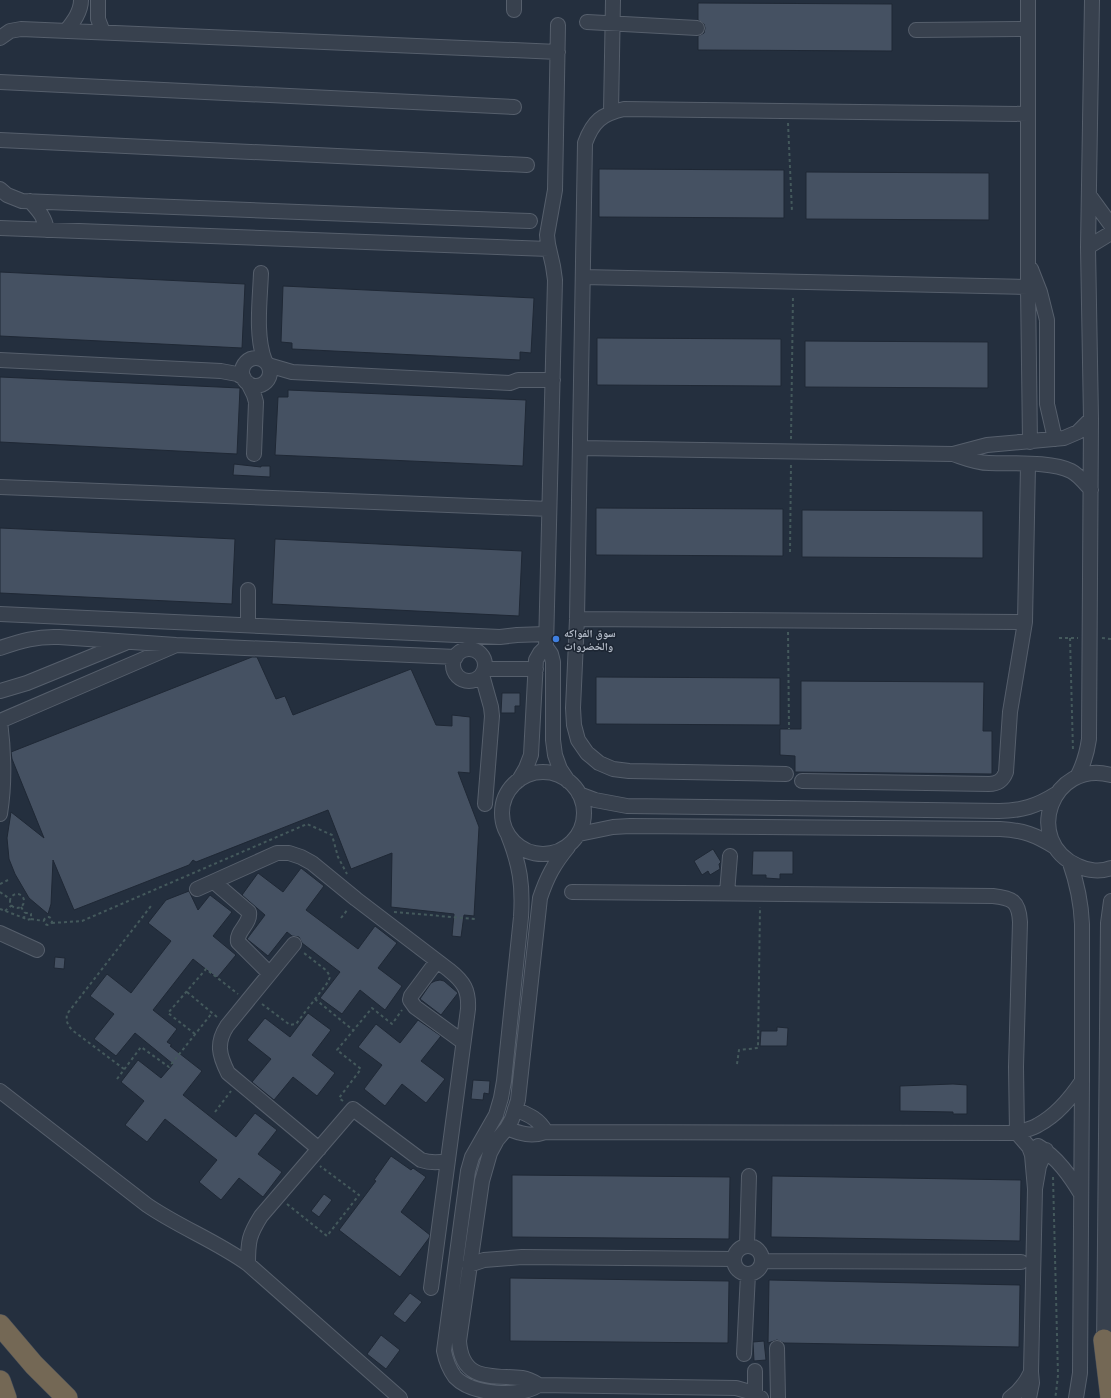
<svg xmlns="http://www.w3.org/2000/svg" width="1111" height="1398" font-family="'Nunito Sans','Noto Naskh Arabic',sans-serif">
	<style>
		.building { fill: #455162; stroke: #1f2835 }
		.lines { fill: none; stroke-linecap: round; stroke-linejoin: round }
		.minor-casing { stroke: #565f6c; stroke-width: 16 }
		.highway-casing { stroke: #434c59; stroke-width: 22 }
		.path { stroke: #44595c; stroke-width: 2; stroke-dasharray: 3 3; stroke-linecap: butt }
		.minor { stroke: #38414e; stroke-width: 14 }
		.highway { stroke: #746855; stroke-width: 21 }
		.shop-dot { fill: #3f7fe0; stroke: #1d2633; stroke-width: 1.5 }
		.labels { text-anchor: middle; stroke-width: 3; stroke-linejoin: round; paint-order: stroke }
		.poi-label { font-size: 11px; font-weight: bold; fill: #b4bcc9; stroke: #1d2633; text-anchor: start }
	</style>
	<rect width="100%" height="100%" fill="#242f3e"/>
	<path class="building" d="M698,3L892,4V51L698,50V36L704,33L705,28L704,24L698,20Z
		M599,169L784,170V218L599,217Z
		M806,172L989,173V220L806,219Z
		M0,272L245,284L242,348L0,336Z
		M283,286L534,298L531,353L520,352V360L292,349V343L281,342Z
		M597,338L781,339V386L597,385Z
		M805,341L988,342V388L805,387Z
		M0,377L240,388L237,454L0,442Z
		M288,390L526,400L523,466L275,455L278,397H288Z
		M234,464L261,467V466H270V477L233,475Z
		M596,508L783,509V556L596,555Z
		M802,510L983,511V558L802,557Z
		M0,528L235,539L232,604L0,593Z
		M275,539L522,551L519,616L272,604Z
		M252,657H257L276,699L285,696L293,715L411,669L436,725L452,726V715L470,717V773L458,772L479,827L474,916L464,915L461,937L452,936L454,914L391,907L392,853L351,869L328,810L196,862L193,860L189,865L74,910L53,860L51,904L48,914L29,898L15,874L9,859L7,838L11,812L44,838L12,759L11,752Z
		M596,677L780,678V725L596,724Z
		M801,681L984,682L983,731H992V774L795,772V756L780,755V729H801Z
		M502,693H520V706H515V713H501Z
		M713,849L721,862L719,864L720,869L710,875L708,871L702,875L694,861Z
		M753,851H793V874H780V879L766,878V875H752Z
		M301,868L324,886L306,910L358,949L375,926L397,943L378,968L402,986L385,1010L360,990L342,1014L320,998L340,972L302,943L299,937L292,936L287,932L268,956L247,939L265,915L242,895L258,873L283,892Z
		M189,891L198,910L210,895L232,912L213,936L236,955L217,978L193,959L153,1010L177,1029L167,1042L172,1045L170,1046L202,1071L183,1095L236,1137L255,1113L277,1130L258,1154L282,1172L263,1197L239,1178L221,1200L199,1182L217,1160L165,1119L147,1142L125,1125L144,1101L121,1082L138,1060L161,1078L173,1064L135,1033L116,1056L94,1039L114,1014L90,996L107,974L131,993L171,941L148,923L166,900Z
		M55,957L65,958L64,969L54,968Z
		M440,980L444,981L458,993L441,1015L420,999L431,983L435,981Z
		M308,1013L331,1030L312,1055L335,1073L317,1096L293,1077L274,1100L252,1082L271,1059L247,1040L265,1018L290,1037Z
		M418,1020L441,1036L421,1061L445,1079L426,1103L402,1084L385,1106L364,1089L382,1065L358,1047L376,1024L400,1043Z
		M777,1027L788,1028L787,1046H760L761,1031H777Z
		M473,1080L490,1081L489,1094L484,1093L483,1100L471,1099Z
		M953,1084L967,1085V1114H953V1112L900,1111V1086Z
		M391,1156L411,1170L413,1168L426,1177L401,1212L430,1235L429,1238L400,1277L339,1230L376,1181L374,1180Z
		M512,1175L730,1177L729,1239L512,1237Z
		M772,1176L1021,1180L1020,1241L771,1237Z
		M324,1194L332,1200L319,1217L311,1211Z
		M510,1278L729,1281L728,1343L510,1341Z
		M769,1280L1020,1285L1019,1347L784,1343L777,1340L768,1343Z
		M410,1293L422,1302L405,1323L393,1314Z
		M381,1335L400,1350L386,1369L367,1354Z
		M764,1341L766,1360L754,1361L753,1342Z"/>
	<g class="lines">
		<g class="minor-casing">
			<path id="minor" d="M98,0V19L103,32
				M514,0V10
				M1028,0V287L1030,442
				M587,22L697,28
				M558,25L555,190L547,235L548,244L553,266L555,280L546,647L551,654L553,662V740L555,755L560,769L568,781
				M916,30L1028,29
				M66,31C73,22 81,12 81,0
				M0,38L10,31L21,29L558,52
				M0,82L514,107
				M611,112L613,0
				M0,140L527,165
				M0,189L7,195L22,201L530,221
				M1089,195L1111,225
				M30,201C38,210 45,217 47,230
				M0,228L549,249
				M1088,247L1111,233
				M1031,269L1040,292L1047,320V404L1055,439
				M261,273C260,300 255,336 265,361
				M583,277L1028,287
				M242 372a14 14 0 1 1 28 0a14 14 0 1 1-28 0Z
				M0,360L221,371L237,374L244,378
				M268,365L292,372L510,383L518,380H553
				M248,383L254,395L256,402L254,454
				M580,448L953,454C965,458 976,463 989,463C1011,464 1051,461 1071,471C1079,475 1085,483 1091,490
				M953,454L987,445L1064,438L1078,432L1091,419
				M0,487L549,509
				M0,614L500,637L517,635L546,634
				M577,619L1025,622
				M248,624V590
				M0,648C21,641 37,636 59,637L176,645L456,657
				M453 665a16 16 0 1 1 32 0a16 16 0 1 1-32 0Z
				M485,669H536
				M482,675L491,707L492,716L485,804
				M0,691L27,683L125,643
				M0,721L174,646
				M0,721C4,752 5,783 0,814
				M502 813a41 41 0 1 1 82 0a41 41 0 1 1-82 0Z
				M786,774L629,771L613,769L599,763L587,753L578,740L574,725L573,708L577,619L585,143C593,121 602,114 624,109L1028,114
				M1111,775C1052,759 1022,841 1078,866C1088,871 1101,872 1111,868
				M1077,777C1084,764 1087,753 1089,739L1091,419L1088,247L1092,0
				M519,780L526,768L531,755L536,660L540,653L546,647
				M802,781L989,784C998,784 1003,780 1006,772L1010,712L1025,622L1028,465
				M579,794L595,800L627,806L999,811C1021,811 1037,806 1056,794
				M579,834L613,827L630,826L1000,829C1023,830 1036,835 1055,847
				M508,835C520,865 523,885 521,917L504,1081L501,1098L496,1115L472,1157L468,1171L444,1351C446,1361 449,1369 455,1377C472,1395 520,1398 539,1385
				M568,847C554,864 547,877 540,898L518,1100L512,1119L507,1128L497,1140L490,1153L482,1181L459,1341C462,1382 491,1375 522,1378C528,1379 534,1382 539,1385L736,1388L750,1392L761,1398
				M1070,863C1077,883 1081,902 1082,924V1081L1080,1373L1076,1398
				M214,882L249,912C251,924 236,931 238,942L269,973
				M197,889L277,853H289L301,857L312,863L356,899L449,970C464,982 469,990 468,1009L431,1288
				M572,892L993,896C1012,898 1019,901 1020,922L1016,1067L1017,1133L1029,1147L1032,1155L1035,1189
				M727,893L730,856
				M0,933L37,950
				M294,944L227,1026C216,1043 219,1055 228,1073L319,1149
				M437,961L411,996L410,1000L415,1007L463,1042
				M0,1091L147,1205C179,1227 216,1241 248,1264L400,1398
				M515,1109C529,1115 539,1119 546,1132
				M507,1128C520,1134 532,1137 546,1132L1017,1133C1024,1130 1032,1129 1038,1125C1057,1115 1070,1099 1082,1081
				M1038,1146C1057,1157 1070,1176 1081,1194
				M747,1245L749,1176
				M734 1260a14 14 0 1 1 28 0a14 14 0 1 1-28 0Z
				M762,1261L1021,1262
				M248,1264C248,1241 249,1235 261,1216L353,1109L421,1160C430,1163 437,1163 447,1161
				M469,1265L484,1260L522,1257L734,1259
				M777,1348L778,1398
				M1104,1348L1108,923L1111,901
				M744,1354L748,1274
				M755,1371V1398
				M1010,1398C1020,1391 1026,1383 1031,1372
				M1029,1398L1032,1383L1031,1372L1035,1189L1039,1166L1046,1150"/>
		</g>
		<g class="highway-casing">
			<path id="highway" d="M0,1325L34,1365L67,1398
				M1104,1340L1111,1398
				M0,1381L6,1398"/>
		</g>
		<path class="path" d="M788,123L792,212
			M791,439L793,295
			M790,552L791,463
			M788,632L789,729
			M1059,638H1078
			M1070,638L1073,751
			M1102,638L1111,639
			M0,884L8,880
			M0,892L10,899
			M10 901a7 7 0 1 1 14 0a7 7 0 1 1-14 0Z
			M21,907L25,913
			M0,909L24,918L27,920L31,919V914L30,913H25L24,918
			M5,911L12,905
			M394,912L475,919
			M44 921a4 4 0 1 1 8 0a4 4 0 1 1-8 0Z
			M341,918L348,909
			M31,919L44,921
			M52,923L82,921L307,824L332,835L338,857L347,874
			M187,992L217,1017
			M315,999L353,1030
			M262,1004L290,1025L296,1024L328,982L330,977L327,971L304,953
			M195,1034L168,1013L206,969L238,994
			M737,1064L739,1050L758,1048L760,907
			M124,1069L72,1030C67,1024 66,1021 67,1014L151,906
			M117,1079L141,1047L169,1067L212,1013
			M343,1101L339,1098L361,1069L337,1050L372,1008L392,1024L402,1010
			M215,1112L231,1091
			M1053,1177L1058,1375L1056,1393L1055,1398
			M287,1204L327,1236L359,1195L320,1166"/>
		<use href="#minor" class="minor"/>
		<use href="#highway" class="highway"/>
	</g>
	<circle class="shop-dot" cx="556" cy="639" r="4"/>
	<g class="labels">
		<g class="poi-label">
			<text x="564" y="637">سوق الفواكه<tspan x="564" dy="13">والخضروات</tspan></text>
		</g>
	</g>
</svg>
